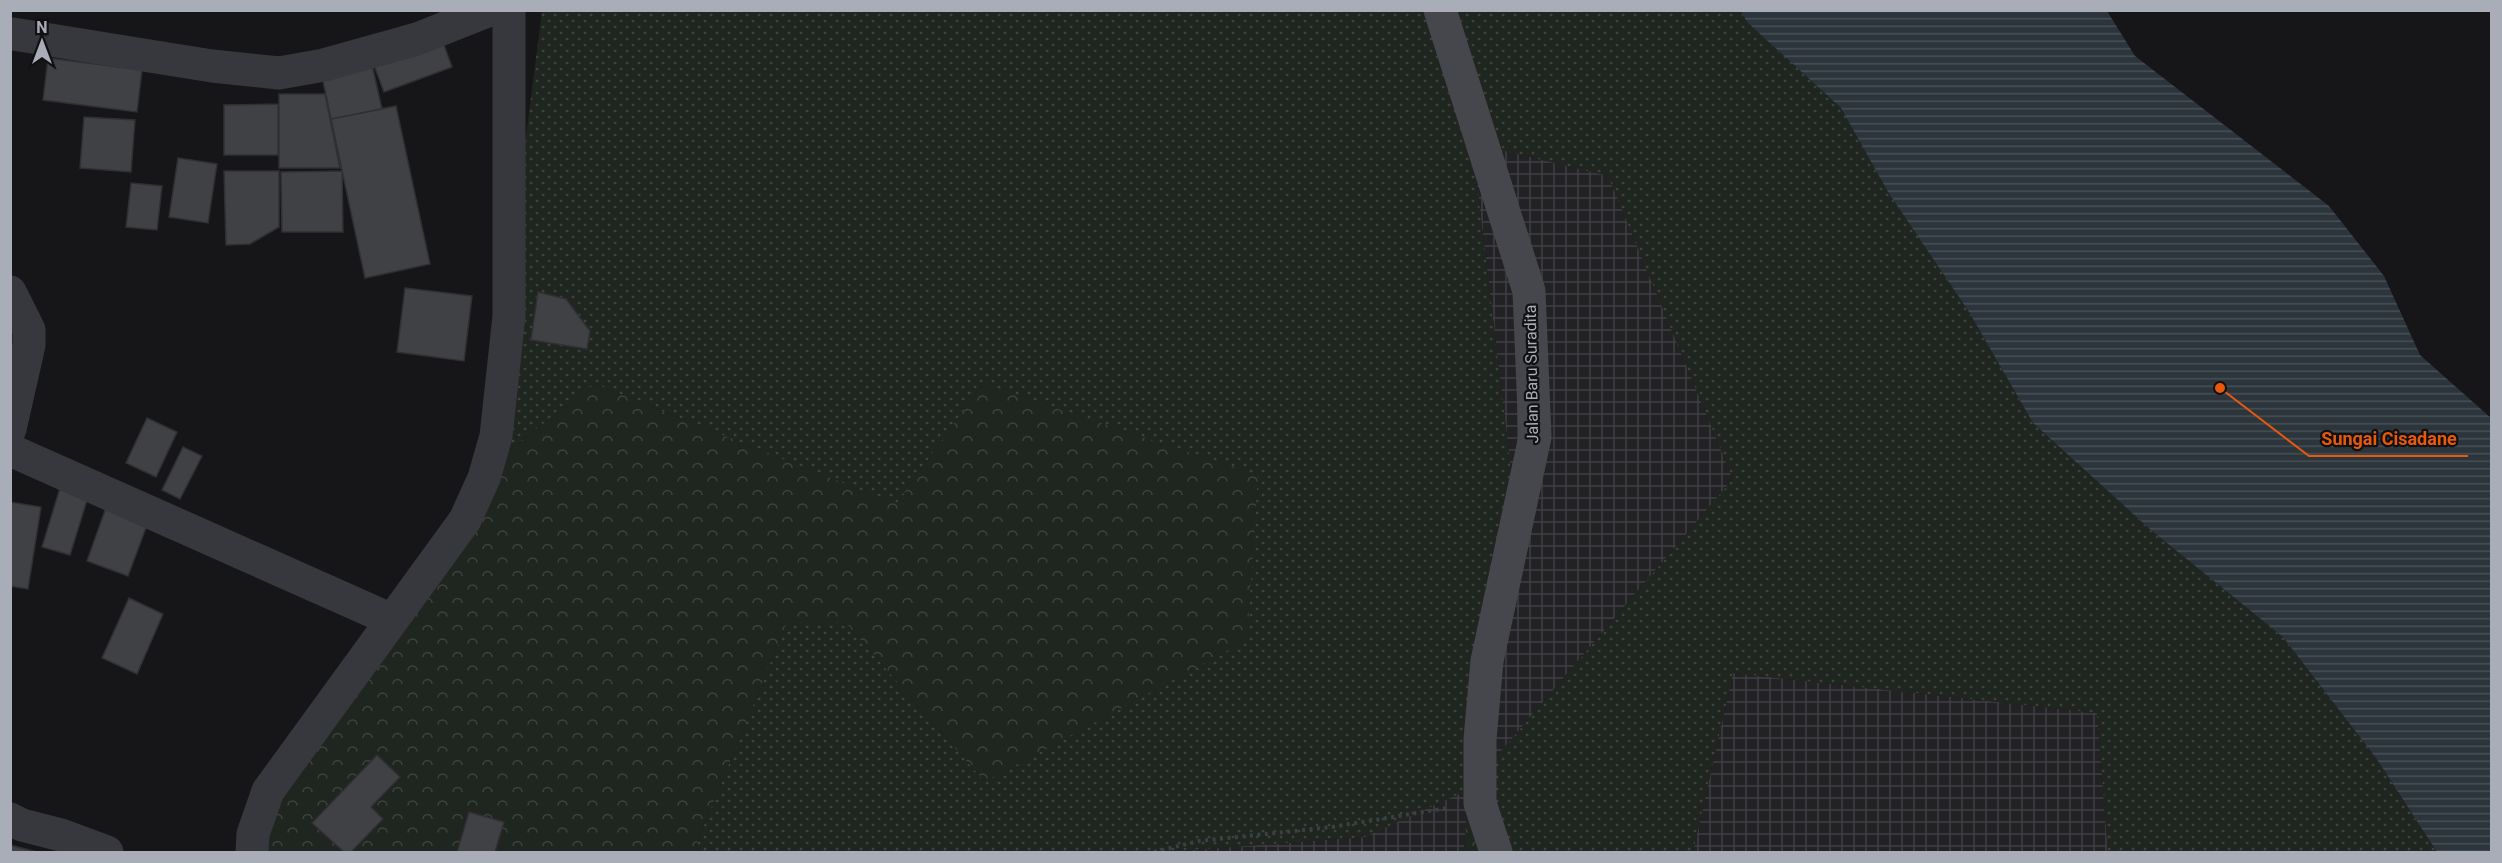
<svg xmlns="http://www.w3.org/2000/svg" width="2502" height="863" font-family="Roboto,sans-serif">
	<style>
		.industrial { fill: url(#industrial-grid) }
		.grass { fill: url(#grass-dots); fill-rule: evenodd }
		.forest { fill: url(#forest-crowns) }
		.water { fill: url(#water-rules) }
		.building { fill: #404145; stroke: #303034; stroke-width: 1.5 }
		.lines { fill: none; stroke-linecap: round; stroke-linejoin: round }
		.path { stroke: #3d3f44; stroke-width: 4; stroke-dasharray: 3 4.5; stroke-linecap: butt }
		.street { stroke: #37383d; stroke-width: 33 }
		.secondary { stroke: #45474d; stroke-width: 33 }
		.labels { text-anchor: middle; stroke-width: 4.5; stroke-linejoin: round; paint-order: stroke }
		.street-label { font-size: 16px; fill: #a8adb8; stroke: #111113 }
		.leader { fill: none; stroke: #e8590c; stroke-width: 2 }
		.callout-dot { fill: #e8590c; stroke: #111113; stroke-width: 2 }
		.callout-label { font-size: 18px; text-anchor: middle; font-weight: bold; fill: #e8590c; stroke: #111113; stroke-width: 4.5; stroke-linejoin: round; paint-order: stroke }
	</style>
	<defs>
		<pattern id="industrial-grid" width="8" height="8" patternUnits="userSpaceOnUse" patternTransform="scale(1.5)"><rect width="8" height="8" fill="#222225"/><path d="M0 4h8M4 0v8" fill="none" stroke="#3f3f43"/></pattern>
		<pattern id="grass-dots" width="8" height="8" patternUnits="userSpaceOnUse" patternTransform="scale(1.5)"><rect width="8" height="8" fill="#1e261f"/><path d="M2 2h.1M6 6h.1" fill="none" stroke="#3c433d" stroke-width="1.8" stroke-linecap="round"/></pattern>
		<pattern id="forest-crowns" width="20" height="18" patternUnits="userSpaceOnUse" patternTransform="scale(1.5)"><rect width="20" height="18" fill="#1e261f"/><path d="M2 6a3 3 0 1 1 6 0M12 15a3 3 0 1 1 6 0" fill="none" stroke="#3c433d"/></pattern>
		<pattern id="water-rules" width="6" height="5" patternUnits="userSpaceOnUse" patternTransform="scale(1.5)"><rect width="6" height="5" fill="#2c353c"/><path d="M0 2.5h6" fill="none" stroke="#485056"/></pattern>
	</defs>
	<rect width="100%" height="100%" fill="#161618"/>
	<path class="industrial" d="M1472,143L1608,175L1733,479L1468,790L1464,852H1165L1365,837L1516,512Z
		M1733,673L2097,713L2108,852H1693Z"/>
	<path class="grass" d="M542,11H1741L1747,22L1841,108L1888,192L1969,312L2033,423L2152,531L2283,637L2376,758L2437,852H2108L2097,713L1733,673L1693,852H1493L1468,790L1365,837L1165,852H693L787,622H845L985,782L982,384L897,505L595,384L477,475L499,347ZM1472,143L1608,176L1733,479L1469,789L1516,512Z"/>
	<path class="forest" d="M595,384L896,504L982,384L1258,475L1247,640L985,782L845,622H787L693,852H240L477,475Z
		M1468,790L1493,852H1464Z"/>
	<path class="water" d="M1741,11H2107L2135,56L2329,206L2384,276L2420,355L2491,418V852H2437L2376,758L2283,637L2152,531L2033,423L1969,312L1888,192L1841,108L1747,22Z"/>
	<path class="building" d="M440,34L452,67L384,92L372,60Z
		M48,58L142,70L137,112L43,100Z
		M372,65L382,109L331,119L322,76Z
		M279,94H325L340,168H279Z
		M278,104V155H224V105Z
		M396,106L430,264L365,278L331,119Z
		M84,117L135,120L131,172L80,168Z
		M178,158L217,164L208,223L169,217Z
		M224,171H279V227L250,244L226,245Z
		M342,171L343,232H282L281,172Z
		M131,183L162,186L157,230L126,227Z
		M405,288L472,296L464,361L397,352Z
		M538,292L566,299L590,331L587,349L531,340Z
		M147,418L177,432L156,477L126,463Z
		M183,447L202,456L180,499L162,490Z
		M60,488L88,497L70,555L42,547Z
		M10,502L41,507L28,589L10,586Z
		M108,502L150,517L128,576L87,561Z
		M129,598L163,614L137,674L102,658Z
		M377,755L400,777L371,807L383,819L351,852H344L312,823Z
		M469,812L504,822L495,852H457Z
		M10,845L37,852H10Z"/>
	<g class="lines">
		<path class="path" d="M1154,852L1199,841L1332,827L1447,808"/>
		<path class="street" d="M13,34L212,66L279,73L324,65L417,39L490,10
			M10,292L29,330V345L10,429
			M10,450L392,620
			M10,819L22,825L61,835L107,852
			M252,852L253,834L268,791L465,520L484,478L496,436L509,316V10"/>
		<path class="secondary" d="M1440,10L1529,291L1535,437L1487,661L1480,739V803L1496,852"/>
	</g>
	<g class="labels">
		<g class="street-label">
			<text transform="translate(1531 374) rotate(-91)" y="6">Jalan Baru Suradita</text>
		</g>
	</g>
	<path class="leader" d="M2220 388L2309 456H2468"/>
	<circle class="callout-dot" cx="2220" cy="388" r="6"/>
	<g class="callout-label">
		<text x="2389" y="445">Sungai Cisadane</text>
	</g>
	<rect width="2502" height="863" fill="none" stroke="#a8adb8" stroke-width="24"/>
	<g transform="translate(42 42)" stroke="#111113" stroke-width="4.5" paint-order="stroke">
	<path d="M0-4.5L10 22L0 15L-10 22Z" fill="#a8adb8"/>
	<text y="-9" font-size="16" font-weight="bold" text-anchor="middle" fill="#a8adb8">N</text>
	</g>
</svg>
